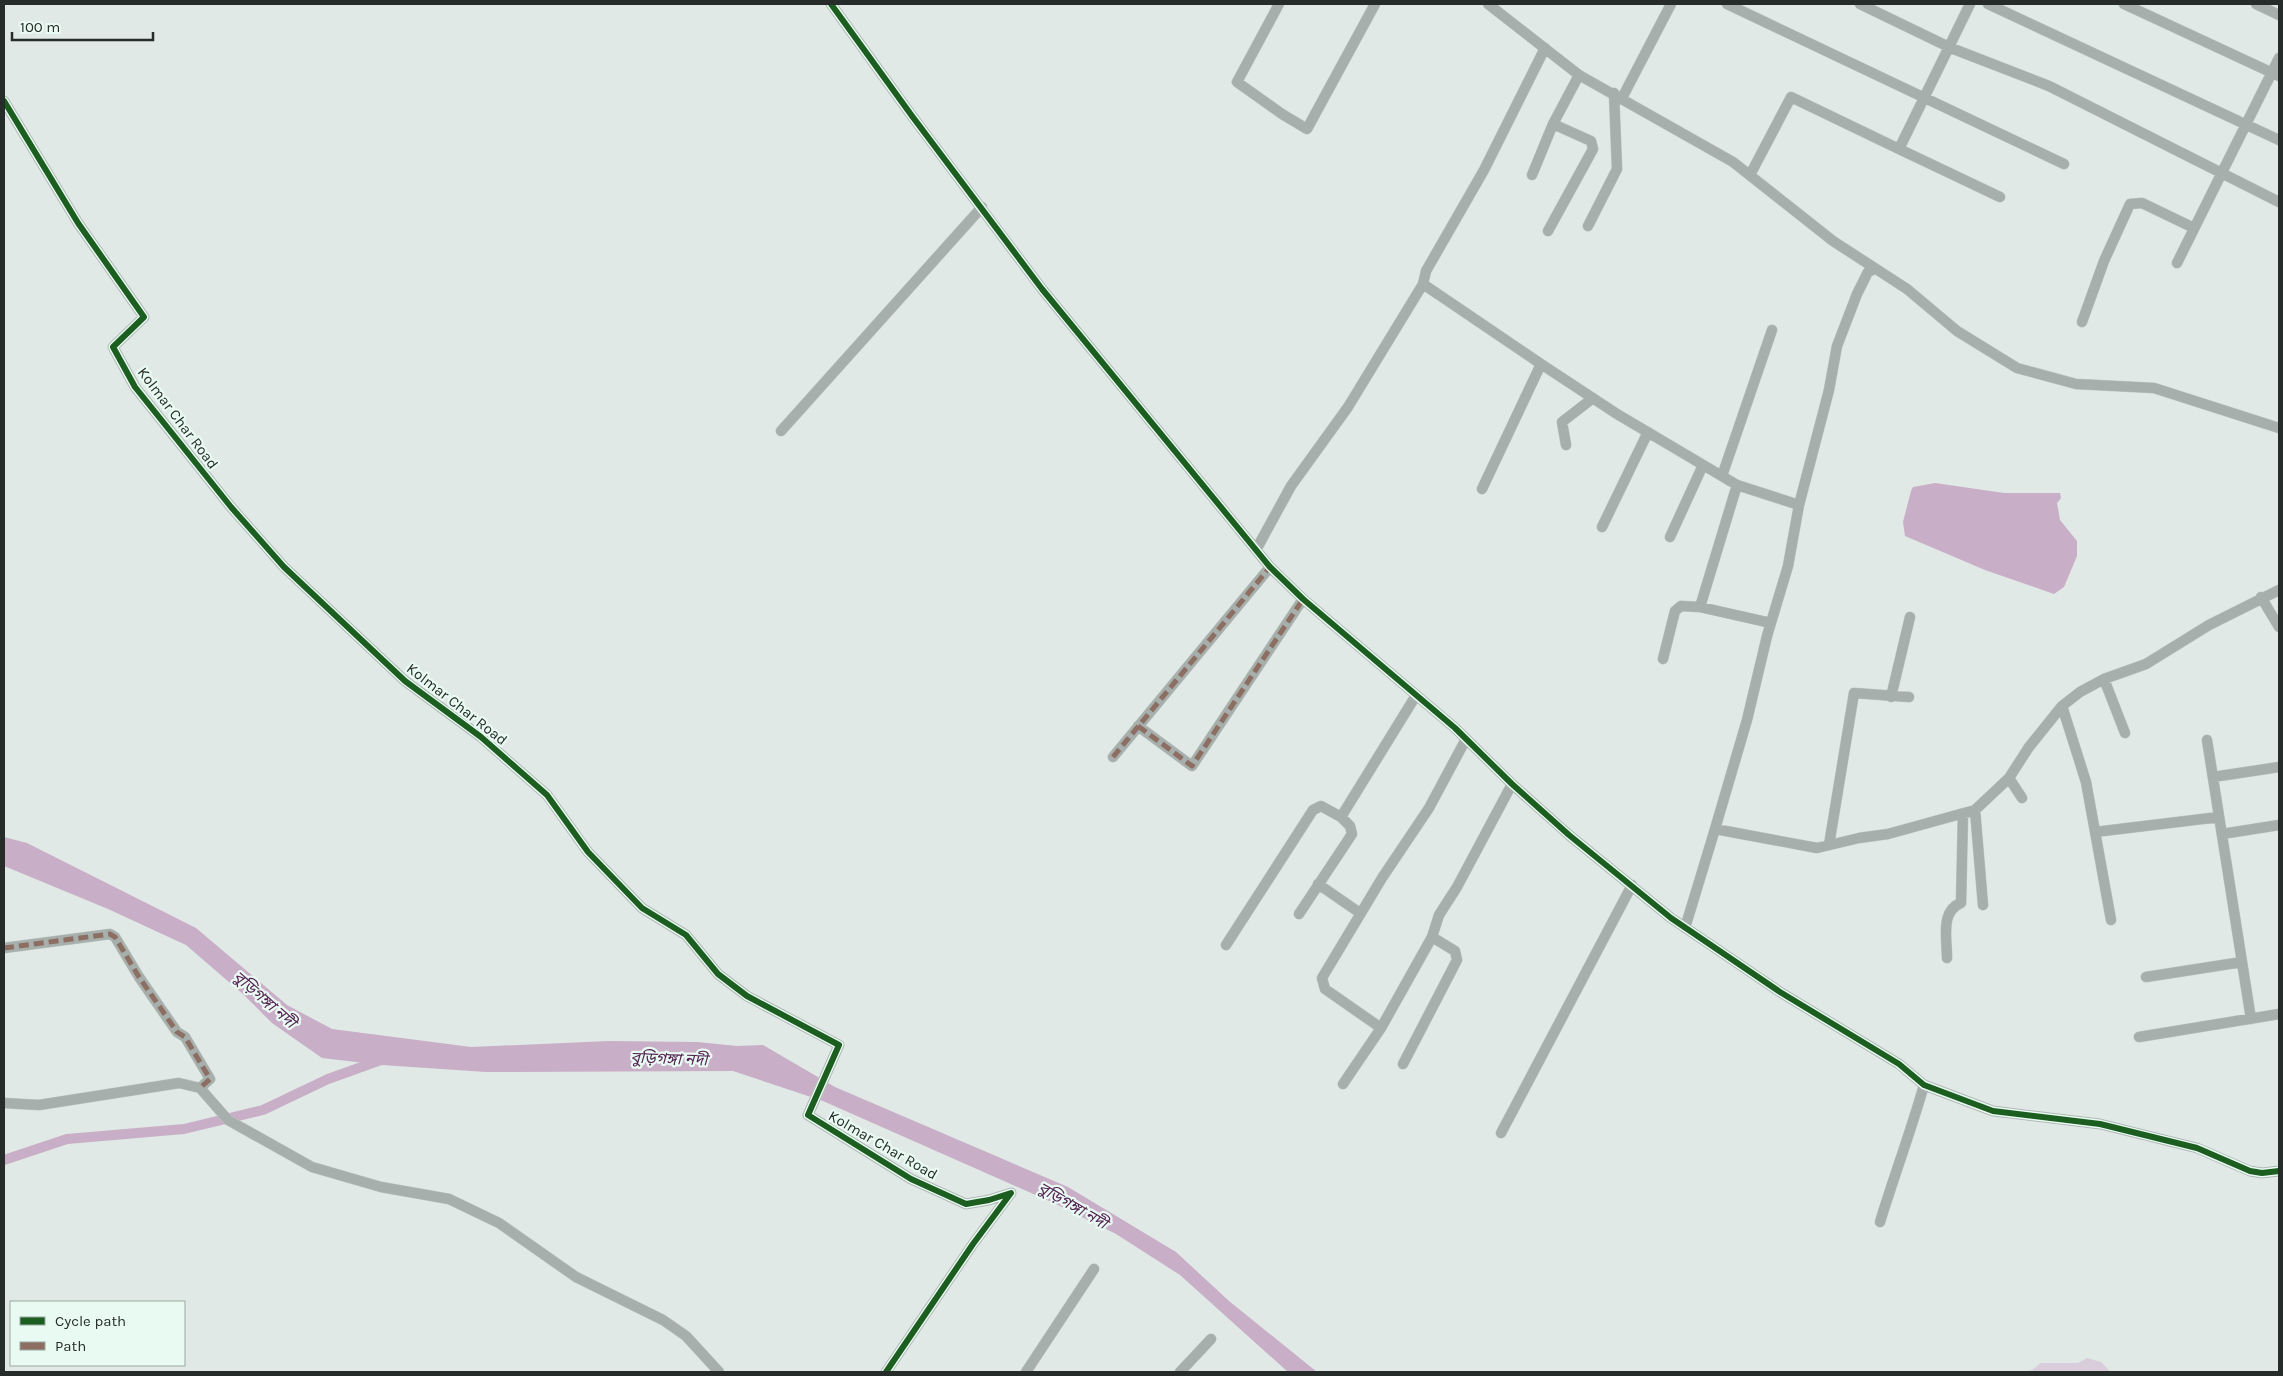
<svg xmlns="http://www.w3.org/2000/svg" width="2283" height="1376" font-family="Karla,'Noto Sans Bengali',sans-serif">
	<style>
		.green { fill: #dacddb }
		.water { fill: #c8aec6 }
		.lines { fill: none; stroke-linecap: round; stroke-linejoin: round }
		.canal { stroke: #c8aec6; stroke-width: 10 }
		.minor-casing { stroke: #bfc6c3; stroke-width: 11 }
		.minor { stroke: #a6afab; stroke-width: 10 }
		.quiet { stroke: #8d6e63; stroke-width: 5; stroke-dasharray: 10 5; stroke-linecap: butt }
		.cycleway-casing { stroke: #e9faf3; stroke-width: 9 }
		.cycleway { stroke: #1b5e20; stroke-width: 6 }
		.labels { text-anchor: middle; stroke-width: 4.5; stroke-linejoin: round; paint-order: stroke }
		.street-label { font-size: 15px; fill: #252c29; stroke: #e9faf3 }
		.water-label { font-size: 16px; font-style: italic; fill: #542251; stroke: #e9faf3 }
	</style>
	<rect width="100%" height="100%" fill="#e0e9e5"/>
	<path class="green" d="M2087,1358L2101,1362L2111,1372H2023L2032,1370L2041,1363H2078Z"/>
	<path class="water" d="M1935,483L2004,493H2060L2061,498L2057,503L2060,520L2077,541V556L2064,587L2054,594L1985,570L1905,536L1903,522L1911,491L1913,487Z
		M4,837L27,843L196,928L287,1005L332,1029L471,1047L608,1041L697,1042L737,1046L763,1045L835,1087L1068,1187L1176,1252L1229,1301L1317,1372H1288L1180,1275L1116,1234L1056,1204L823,1101L733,1071L486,1072L382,1065L322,1058L272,1023L244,995L186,945L108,909L4,866Z"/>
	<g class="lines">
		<path class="canal" d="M4,1160L67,1139L184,1129L263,1110L328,1079L381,1060"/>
		<g class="minor-casing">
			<path id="minor" d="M831,4L912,116L1042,289L1270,567L1303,599L1455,728L1512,784L1569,835L1671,918L1780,992L1899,1064L1924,1085L1993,1111L2100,1124L2197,1148L2250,1171L2262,1173L2279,1171
				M1279,4L1237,82L1282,114L1307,129L1375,4
				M1488,4L1579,75L1733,162L1833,241L1907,289L1957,331L2017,368L2076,384L2154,388L2279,428
				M1727,4L2064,164
				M1860,4L1951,48L2049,86L2279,202
				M1988,4L2279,140
				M2124,4L2279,76
				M2256,4L2279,15
				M1622,98L1671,4
				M4,101L78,223L144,317L113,347L135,387L231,507L284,567L405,681L481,737L547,795L588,852L642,908L686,935L718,974L747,996L839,1045L808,1115L911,1179L966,1204L989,1200L1011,1193L973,1244L886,1372
				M1899,149L2000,197
				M1532,175L1553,124L1579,75
				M1750,175L1791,97L1899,149L1970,4
				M1588,226L1617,169L1614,93
				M1548,231L1593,149L1591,141L1553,124
				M2177,263L2279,58
				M1423,284L1541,364L1482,489
				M2082,322L2104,261L2130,204L2142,203L2194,228
				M1541,364L1617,414L1737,485L1799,505
				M781,431L982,207
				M1566,445L1562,422L1593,398
				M1722,476L1772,330
				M1602,527L1648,432
				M1670,537L1703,465
				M1256,550L1291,486L1348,407L1423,284L1426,271L1484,170L1545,48
				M2261,597L2279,627
				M1700,607L1737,485
				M1663,659L1675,611L1681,606L1700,607L1771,623
				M2104,679L2125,733
				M1891,697L1910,617
				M2062,706L2086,782L2111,920
				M1138,726L1192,766L1303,599
				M2207,740L2251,1019
				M1113,757L1270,567
				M2213,777L2279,767
				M2009,778L2022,798
				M1975,810L1983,905
				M1715,829L1747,720L1767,636L1788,566L1799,505L1829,390L1837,346L1857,294L1868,272L1875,269
				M2095,832L2219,817
				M2222,834L2279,825
				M1829,845L1854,693L1909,697
				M1318,884L1360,913
				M1299,914L1352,834L1350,826L1341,817
				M1685,928L1715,829L1817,848L1859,838L1888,834L1975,810L2009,778L2029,747L2062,706L2080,692L2104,679L2146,664L2209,625L2279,590
				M1226,945L1313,810L1321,806L1341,817L1415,697
				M4,948L110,934L115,937L139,977L177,1032L185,1037L210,1079L200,1088
				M1947,958C1947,939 1940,911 1961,903L1963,814
				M2146,977L2242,962
				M1381,1028L1325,989L1322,978L1382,878L1429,808L1466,739
				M2139,1037L2279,1014
				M1403,1064L1457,960L1455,951L1432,937L1439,915L1457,887L1512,784
				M1343,1084L1381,1028L1432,937
				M4,1103L39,1105L179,1083L200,1088L228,1120L312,1167L381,1187L449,1199L499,1223L576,1277L663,1320L686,1336L719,1372
				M1501,1133L1632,885
				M1880,1222C1894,1176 1911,1131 1924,1085
				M1026,1372L1094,1269
				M1180,1372L1211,1339"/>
		</g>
		<use href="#minor" class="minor"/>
		<path class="quiet" d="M1138,726L1192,766L1303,599
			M1113,757L1270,567
			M4,948L110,934L115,937L139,977L177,1032L185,1037L210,1079L200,1088"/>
		<g class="cycleway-casing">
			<path id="cycleway" d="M831,4L912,116L1042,289L1270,567L1303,599L1455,728L1512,784L1569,835L1671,918L1780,992L1899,1064L1924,1085L1993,1111L2100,1124L2197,1148L2250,1171L2262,1173L2279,1171
				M4,101L78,223L144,317L113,347L135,387L231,507L284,567L405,681L481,737L547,795L588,852L642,908L686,935L718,974L747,996L839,1045L808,1115L911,1179L966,1204L989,1200L1011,1193L973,1244L886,1372"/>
		</g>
		<use href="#cycleway" class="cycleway"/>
	</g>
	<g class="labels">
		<g class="street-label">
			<text transform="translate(178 418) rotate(53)" y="5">Kolmar Char Road</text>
			<text transform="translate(457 704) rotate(38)" y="5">Kolmar Char Road</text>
			<text transform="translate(883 1145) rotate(30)" y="5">Kolmar Char Road</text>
		</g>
		<g class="water-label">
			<text transform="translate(265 999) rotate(41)" y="6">বুড়িগঙ্গা নদী</text>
			<text transform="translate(669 1058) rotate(2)" y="6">বুড়িগঙ্গা নদী</text>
			<text transform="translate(1073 1205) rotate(30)" y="6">বুড়িগঙ্গা নদী</text>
		</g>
	</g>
	<rect width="2283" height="1376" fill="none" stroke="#252c29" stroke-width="10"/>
	<rect x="10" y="1301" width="175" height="65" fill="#e9faf3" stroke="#9ba8a2"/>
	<rect x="20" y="1317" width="25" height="8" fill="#1b5e20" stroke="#9ba8a2"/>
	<text x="55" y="1326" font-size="15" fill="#252c29">Cycle path</text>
	<rect x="20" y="1342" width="25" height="8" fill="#8d6e63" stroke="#9ba8a2"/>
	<text x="55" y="1351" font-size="15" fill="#252c29">Path</text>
	<path d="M12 32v8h141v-8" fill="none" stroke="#252c29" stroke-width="2.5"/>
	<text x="20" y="32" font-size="15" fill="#252c29" stroke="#e9faf3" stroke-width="4" paint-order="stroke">100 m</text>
</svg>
